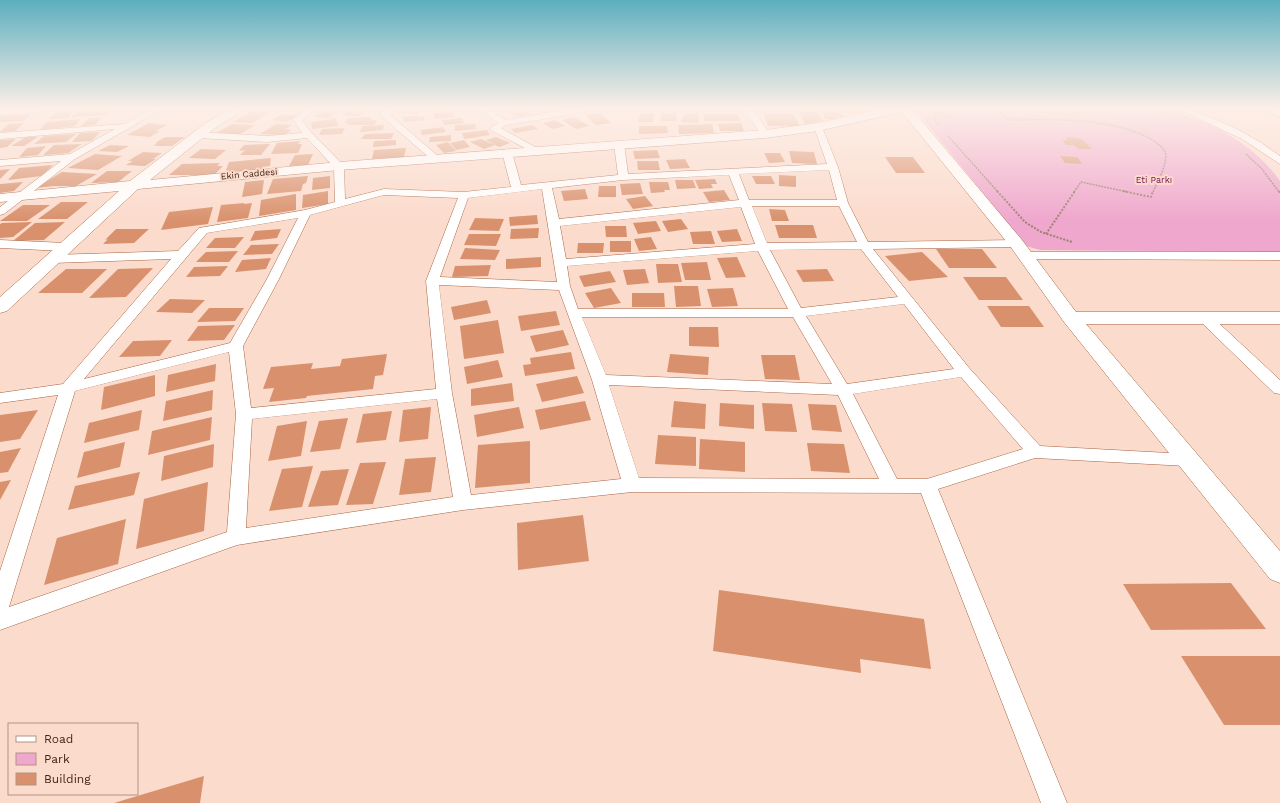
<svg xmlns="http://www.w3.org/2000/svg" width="1280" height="803" font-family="'Work Sans',sans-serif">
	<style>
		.green { fill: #efa7cd }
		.building { fill: #d9916d }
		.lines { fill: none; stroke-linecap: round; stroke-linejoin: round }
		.street-casing { stroke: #a86442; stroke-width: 1 }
		.secondary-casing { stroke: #a86442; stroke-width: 1 }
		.path-far1 { stroke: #9f8072; stroke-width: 1.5; stroke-dasharray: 2 1; stroke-linecap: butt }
		.path { stroke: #9f8072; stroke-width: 2; stroke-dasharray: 2 1.5; stroke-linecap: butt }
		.street { fill: #fff; fill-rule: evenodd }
		.secondary { fill: #fff; fill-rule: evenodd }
		.labels { text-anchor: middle; stroke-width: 4; stroke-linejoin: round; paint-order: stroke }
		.far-street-label { font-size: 9px; fill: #432618; stroke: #fbdbcc }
		.far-park-label { font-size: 9px; fill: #741151; stroke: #fbdbcc }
	</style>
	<rect width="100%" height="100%" fill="#fbdbcc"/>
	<path class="green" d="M1053,108L1061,112L1107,108H1173L1183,112L1184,115C1222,128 1257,148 1280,181V252L1040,250L1026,246L915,109Z"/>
	<path class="building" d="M114,108L107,115L71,117L81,109Z
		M288,108H303L307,109L301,113L285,110Z
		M352,108H371L359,116L342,115Z
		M405,108H425L419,114H399Z
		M432,108H451L448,111L441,112L429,111Z
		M529,108H551L556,110L545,114Z
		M761,108H791L792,110L762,111Z
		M797,108H816L823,121L805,124Z
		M820,108H839L844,117H836L837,119H825Z
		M844,108H863L866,113H846Z
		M519,109L532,113L521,117L508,113Z
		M75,110L68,118L49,119L57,112Z
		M325,110H340L329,118L314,117Z
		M252,111L271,112L252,123L233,122Z
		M453,111L455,117L435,119L433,113Z
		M600,113L611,123L596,125L585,115Z
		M640,113H654L653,122H638Z
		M661,113H676L677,121H661Z
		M684,113H699L698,123L681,122Z
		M763,113H793L800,126H768Z
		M32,114L23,121L0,122V116Z
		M283,114L297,116L286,122L272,120Z
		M703,114H738L741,121H705Z
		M418,115V117H424L425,120L404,122L403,117Z
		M102,117L95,125L81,126L89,118Z
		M372,117L370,120H377L374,125H347L349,123H344L348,118Z
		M574,117L589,126L576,129L562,120Z
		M336,118L338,126L312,129L311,122Z
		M462,118L464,123L444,125L442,120Z
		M81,119L75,126L40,130L47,122Z
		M555,120L565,126L552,129L543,123Z
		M24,123L15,131L0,132L9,124Z
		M149,123L167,125L156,131H160L150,137L127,135Z
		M741,123L744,131H720L718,124Z
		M232,124L255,125L239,135L215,134Z
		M276,124L292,125L285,129L292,130L284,135L260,134Z
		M475,124L476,129L455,131V125Z
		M712,124L714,133L679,134L678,125Z
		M384,125L383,130L360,132L362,126Z
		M533,125L538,129L515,133L511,129Z
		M639,126H667L668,133L639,134Z
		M443,127L446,132L422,135L420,130Z
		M345,128L342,134L319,135L322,129Z
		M487,130L490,135L464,139L462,133Z
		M100,132L92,141L72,142L80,133Z
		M394,133L391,139H361L365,134Z
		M76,134L66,142L34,144L44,136Z
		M451,135V141L429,142L430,137Z
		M26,137H38L24,146H11Z
		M165,137H185L172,146H154L157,143H155Z
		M496,137L510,143L499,147L486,140Z
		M1067,137L1082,139L1092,149H1079L1073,145H1066L1062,140H1067L1066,138Z
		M16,139L7,147L0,148V140Z
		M481,139L495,145L484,149L470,142Z
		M396,140V145L373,147L374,141Z
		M464,140L470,147L456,150L450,143Z
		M300,141L298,144H302L298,153L271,154L277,143Z
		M448,142L456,151L444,153L436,145Z
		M82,144L68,153L43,155L54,145Z
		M270,144L261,155H240L245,150L239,151L244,145Z
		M110,145L129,146L117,152L98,151Z
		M46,146L38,155L19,157L27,148Z
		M406,148L404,157L372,159L374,150Z
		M201,149L226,150L215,159L189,158Z
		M657,150L660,158L635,159L633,151Z
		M789,151L814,152L817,164L792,163Z
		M143,152L162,153L153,159H156L145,166L126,165L133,161H128Z
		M764,153H780L785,162L769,163Z
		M95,154L122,156L98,170L68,168Z
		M313,154L308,165L289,166L295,155Z
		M1060,156L1077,157L1082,164L1065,163Z
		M885,157H913L925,173H896Z
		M271,158L270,166L262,167V169L225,173L229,162Z
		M685,159L690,168L670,169L666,160Z
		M637,161H658L660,170H638Z
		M220,163L217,166H223L214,175H169L182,164Z
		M53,165L42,176L8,180L19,168Z
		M10,169L0,179V170Z
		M107,171H132L118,182L91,183Z
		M62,172L97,174L76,186H54L36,188Z
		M779,175L796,176V187L779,186Z
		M308,176L306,183L303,184L301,191L267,194L273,179Z
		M330,176V188L312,190L313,178Z
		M752,176H771L775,184H756Z
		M715,179L717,184H711L713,188L699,189L695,180Z
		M264,180L262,194L242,197L245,182Z
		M675,180H693L696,188L677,189Z
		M23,182L14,191L0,193V184Z
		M649,182H668L670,190H664L665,192L651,193Z
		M640,183L643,194L622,195L620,184Z
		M599,186H616V197H598Z
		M585,189L588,199L564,201L561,191Z
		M724,190L730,200L709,202L703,192Z
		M328,191V204L302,208L303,195Z
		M296,194V210L259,216L261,200Z
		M645,196L653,206L633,209L626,199Z
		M61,202H88L67,219H38Z
		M244,203V204L252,203L248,218L217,222L221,205Z
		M23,205H50L27,221H0Z
		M213,207L208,224L161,230L169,212Z
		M769,209L785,210L789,221H772Z
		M537,215L538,224L510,226L509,217Z
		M475,218L504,219L499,231L469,230Z
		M681,219L688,229L668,232L662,221Z
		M656,221L661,231L638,234L633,223Z
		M32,222L13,237L0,238V224L2,223Z
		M65,222L44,240L13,241L35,223Z
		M775,225H813L817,238H779Z
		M605,226H626L627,237H606Z
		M539,228L538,238L510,239L511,229Z
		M116,229H149L134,243L103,244L108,239L105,240Z
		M281,229L277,238L250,241L255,231Z
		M737,229L742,241L722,242L717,231Z
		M711,231L715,244H693L690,232Z
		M469,234H501L496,246L464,245Z
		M244,237L235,248H206L215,238Z
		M651,237L657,249L639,251L634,239Z
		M610,241H631V252H610Z
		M578,243H604L603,253H577Z
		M279,244L272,254L243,255L251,245Z
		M465,248L500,250L495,260L460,259Z
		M936,249H982L997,268H949Z
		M238,251L229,262H196L206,252Z
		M922,252L948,277L909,281L885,256Z
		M541,257V267L506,269V259Z
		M737,257L746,277L726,278L717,258Z
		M271,258L266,269L235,272L242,260Z
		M707,262L711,280H685L681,263Z
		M656,264H678L682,282L658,283Z
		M491,265L488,276L452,277L455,266Z
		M228,266L220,276L186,277L194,267Z
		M153,268L126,297L89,298L118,269Z
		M66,269H107L82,293H38Z
		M645,269L649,283L627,285L623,270Z
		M827,269L834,281L803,282L796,270Z
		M610,271L616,282L584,287L579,276Z
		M963,277H1006L1023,300H979Z
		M674,286H698L701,306L676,307Z
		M611,288L621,303L594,308L585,293Z
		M733,288L738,306L712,307L707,289Z
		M632,293H664L665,307H632Z
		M170,299L205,300L192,313L156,312Z
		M487,300L491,313L454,320L451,307Z
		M987,306H1029L1044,327H1001Z
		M209,308H244L235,321L197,322Z
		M556,311L560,325L521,331L518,316Z
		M498,320L504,353L464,359L460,326Z
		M235,325L224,340L187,341L198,326Z
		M689,327H718L719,347L689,346Z
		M563,330L569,345L536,352L530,336Z
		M172,340L160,356L119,357L133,341Z
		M571,352L575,369L525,376L523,365L531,364L530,358Z
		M387,354L383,375L375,376L373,389L307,396L306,398L269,402L274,388L263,389L271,367L313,363L311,369L340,366L342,359Z
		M670,354L709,357L708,375L667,372Z
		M761,355H795L800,380L765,379Z
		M498,360L503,377L467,384L464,367Z
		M216,364L215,381L166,392L168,375Z
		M155,375V396L101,410L104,387Z
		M577,376L584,393L542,402L536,384Z
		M512,383L514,401L471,406V389Z
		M213,390L212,410L163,421L166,401Z
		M585,401L591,420L540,430L535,410Z
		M674,401L706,404L705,429L671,427Z
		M720,403L754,405V429L719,426Z
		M762,403L792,404L797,432L765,431Z
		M808,404L836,405L842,432L812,430Z
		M431,407L428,439L399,442L403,410Z
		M519,407L524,428L477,437L474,415Z
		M38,410L20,439L0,442V415Z
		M142,410L139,430L84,443L89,423Z
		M392,411L386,440L356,443L363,414Z
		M212,417L210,440L148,455L152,431Z
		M348,418L340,449L310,452L319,421Z
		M307,421L301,456L268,461L277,426Z
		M658,435L696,437V466L655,464Z
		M700,439L745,442V472L699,469Z
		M530,441V483L475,488L478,445Z
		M125,442L120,467L77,478L84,452Z
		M807,443L844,444L850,473L811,471Z
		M214,444L213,467L161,481L164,456Z
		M21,448L8,472L0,473V452Z
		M436,457L431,492L399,495L405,459Z
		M386,462L373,504L346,505L360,463Z
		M313,466L302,507L269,511L282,469Z
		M349,469L338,505L308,507L321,471Z
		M140,472L134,495L68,510L75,486Z
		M11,480L0,500V482Z
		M208,482L204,531L136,549L144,499Z
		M583,515L589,561L518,570L517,523Z
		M126,519L118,564L44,585L57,538Z
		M1231,583L1266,629L1151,630L1123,584Z
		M719,590L924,619L931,669L860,659L861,673L713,651Z
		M1181,656H1280V725H1224Z
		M204,776L200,803H114Z"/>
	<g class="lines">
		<g class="street-casing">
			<path id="street" d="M14,108H55L51,111L0,115V109Z
				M153,108H164L75,159L4,214L0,215V207L61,161L0,166V160L70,154L115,129L0,139V133L125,124Z
				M307,108H317L302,120L309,130L344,166L345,199L384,189L464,192L511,187L502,152L507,149L512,152L521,185L618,175L614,144L619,141L624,144L628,174L827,164L814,127L818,124L822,127L838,167L848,203L868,242L1020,240L1022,243L1020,246L1016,247L873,249L970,369L1040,446L1187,454L1193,456L1196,460L1193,464L1187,466L1035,458L938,489L1067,803H1041L921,493L632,492L463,510L237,545L0,630V571L58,395L0,403V393L63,384L171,259L52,263L48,262L46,259L48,256L52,255L178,251L199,228L305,210L335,202L334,167L307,138L267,142L198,138L193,135L198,132L267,136L302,133L293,119ZM829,170L837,200H749L739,174ZM729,175L739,200L559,219L552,188L623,180ZM542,189L557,282L440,277L468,198ZM384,195L458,198L426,281L436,389L251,408L243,346L279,279L310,215ZM752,206H839L857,242L767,243ZM741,207L755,244L566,259L560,226ZM298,218L267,279L230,343L84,379L207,233ZM861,249L898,297L801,308L770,250ZM758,251L788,309H578L570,286L567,266ZM439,285L559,290L592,380L621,479L471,495L452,393ZM904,304L954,369L847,384L806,316ZM582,317H793L832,384L606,375ZM229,352L236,414L227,532L9,607L75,391ZM961,377L1023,449L927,479H897L853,394ZM609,385L838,395L879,479L639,478ZM437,399L453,497L246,528L252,419Z
				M386,108H396L389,114L438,156L440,158L438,160H432L381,116L380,114Z
				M477,108H487L506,120L576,108H597L593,111L506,125L501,128L537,148L539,150L534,153L491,130L490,128L498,123Z
				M709,108H752L770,134L768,136H762L745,111H713Z
				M1176,108H1188L1235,128L1260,142L1280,156V164L1242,139Z
				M1260,108H1273L1280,111V117Z
				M0,240L65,243L69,244L71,247L69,250L65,251L0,248Z
				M1025,252H1280V260L1021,259L1019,256L1021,253Z
				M1205,314L1210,315L1280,380V394L1274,393L1200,321L1198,318L1200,315Z"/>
		</g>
		<g class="secondary-casing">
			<path id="secondary" d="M233,108H247L215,128L150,180L339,162L765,130L818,123L886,108H911L1022,240L1076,312H1280V324H1086L1280,551V583L1270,579L1064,322L1010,246L902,112L818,131L765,138L339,170L138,189L7,311L0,313V297L119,191L0,202V194L130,181L207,122Z"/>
		</g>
		<path class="path-far1" d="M996,108L1009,120C1055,120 1100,117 1143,135C1151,139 1161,144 1165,152C1169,161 1157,183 1153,192
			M1015,108L1056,114L1099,113L1142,109L1171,114
			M925,111L956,117
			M939,125L935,121L936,114L956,108
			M948,136L998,192
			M1246,154L1262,169L1279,192
			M1074,192L1081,182L1128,192"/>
		<path class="path" d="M997,191L1025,222L1041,232L1072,242
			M1123,191L1151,197L1153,191
			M1279,191L1280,193
			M1046,234L1075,191"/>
		<use href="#street" class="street"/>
		<use href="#secondary" class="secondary"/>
	</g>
	<linearGradient id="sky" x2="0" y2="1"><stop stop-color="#5cafbe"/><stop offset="0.49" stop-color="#fdefe8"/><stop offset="1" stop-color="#fdefe8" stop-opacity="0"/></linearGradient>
	<rect width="1280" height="221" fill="url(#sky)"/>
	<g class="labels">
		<g class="far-street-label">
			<text transform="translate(249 174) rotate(-5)" y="3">Ekin Caddesi</text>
		</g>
		<g class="far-park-label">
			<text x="1154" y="183">Eti Parkı</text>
		</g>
	</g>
	<rect x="8" y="723" width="130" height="72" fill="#fbdbcc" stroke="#b19384"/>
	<rect x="16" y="736" width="20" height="6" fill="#ffffff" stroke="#b19384"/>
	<text x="44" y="743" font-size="12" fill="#432618">Road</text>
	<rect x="16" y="753" width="20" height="12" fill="#efa7cd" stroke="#b19384"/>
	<text x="44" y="763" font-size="12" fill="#432618">Park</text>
	<rect x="16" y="773" width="20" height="12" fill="#d9916d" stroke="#b19384"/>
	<text x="44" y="783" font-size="12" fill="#432618">Building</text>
</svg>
